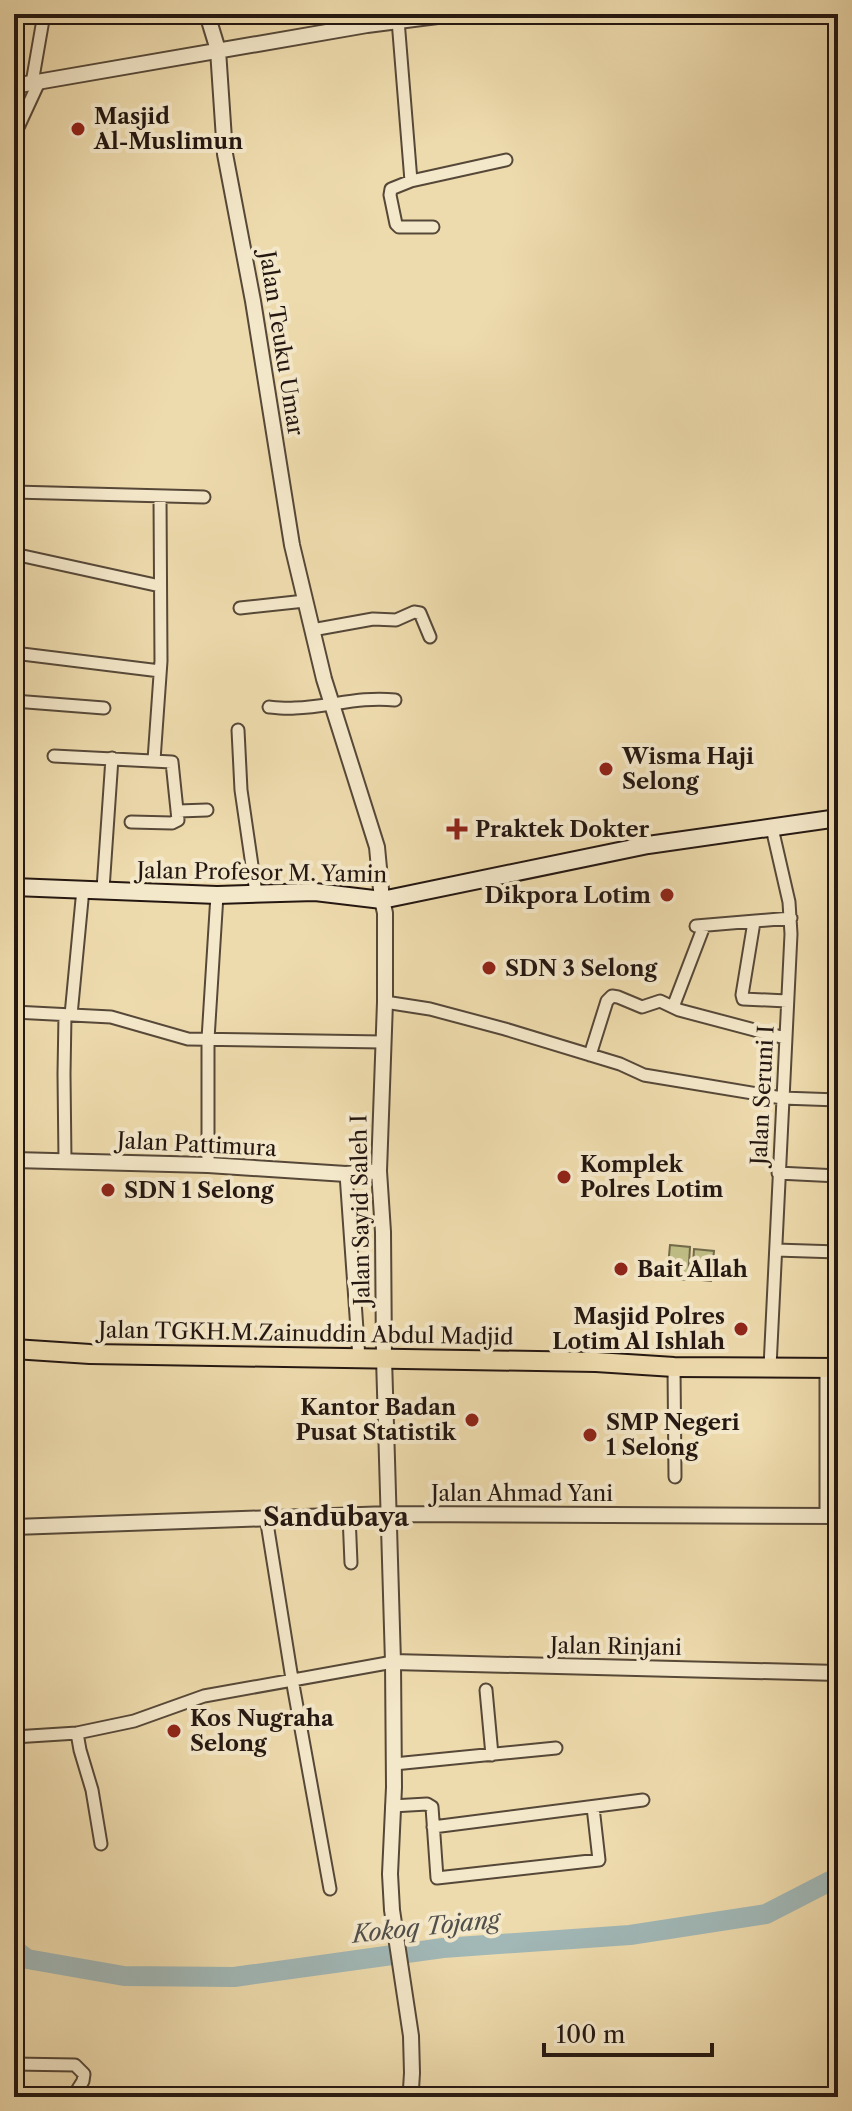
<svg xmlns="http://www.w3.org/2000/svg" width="852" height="2111" font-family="'Libre Caslon Text',serif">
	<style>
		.green { fill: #bfbe85; stroke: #726a4b; stroke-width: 2 }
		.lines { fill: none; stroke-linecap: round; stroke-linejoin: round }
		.river { stroke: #a1b8b7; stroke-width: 20 }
		.minor-casing { stroke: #564838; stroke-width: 15 }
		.tertiary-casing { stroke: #564838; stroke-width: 18 }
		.secondary-casing { stroke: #241711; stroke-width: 20 }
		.primary-casing { stroke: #241711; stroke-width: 22 }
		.minor { stroke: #f4e8ca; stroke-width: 11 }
		.tertiary { stroke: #f4e8ca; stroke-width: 14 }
		.secondary { stroke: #f4e8ca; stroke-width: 16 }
		.primary { stroke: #eedbad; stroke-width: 18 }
		.poi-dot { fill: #8f2418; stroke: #f4e8ca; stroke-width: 3 }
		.labels { text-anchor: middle; stroke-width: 8; stroke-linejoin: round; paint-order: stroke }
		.poi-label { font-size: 22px; font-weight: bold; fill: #241711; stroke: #f4e8ca; text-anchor: start }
		.street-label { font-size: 22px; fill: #241711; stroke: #f4e8ca }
		.water-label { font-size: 24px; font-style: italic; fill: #504f4b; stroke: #f4e8ca }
		.quarter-label { font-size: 26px; font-weight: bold; fill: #241711; stroke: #f4e8ca }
	</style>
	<rect width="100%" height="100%" fill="#eedbad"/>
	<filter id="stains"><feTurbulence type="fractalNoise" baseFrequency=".0025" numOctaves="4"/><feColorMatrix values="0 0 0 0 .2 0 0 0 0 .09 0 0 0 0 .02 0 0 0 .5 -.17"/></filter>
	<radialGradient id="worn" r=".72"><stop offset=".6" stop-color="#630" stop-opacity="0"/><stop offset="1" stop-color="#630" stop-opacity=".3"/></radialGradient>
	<path class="green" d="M670,1245L690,1247L688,1280L667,1278Z
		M694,1249L714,1251L711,1281L692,1279Z"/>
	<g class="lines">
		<path class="river" d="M14,1949L27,1959L124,1976L234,1977L443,1948L630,1935L766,1914L838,1877"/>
		<g class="minor-casing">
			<path id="minor" d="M398,20L411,181
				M32,83L44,14
				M14,136L39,82
				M433,227H399L396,224L390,195L391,189L411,181L506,160
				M14,492L204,497
				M14,554L160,586
				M240,608L305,601
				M312,630L373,619L396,620L414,612L420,613L430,637
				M14,653L160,671
				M14,701L104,708
				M269,707C278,708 286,709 295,708C329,707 360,696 395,700
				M238,730L241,790L256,893
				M54,756L172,762L178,820L172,823L131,822
				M154,760L161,661L160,497
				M178,811L207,810
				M103,889L112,758
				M754,922L742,995L743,999L787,1001
				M696,926L791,918
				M385,1002L430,1009L505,1029L620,1064L644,1075L782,1098L838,1100
				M673,1007L704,926
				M14,1012L111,1017L188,1039L383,1042
				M65,1015L64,1074L65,1161
				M71,1015L83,889
				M590,1055L607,1001L612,996L618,997L642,1007L660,1001L679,1010L785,1038
				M208,1165V1039L217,895
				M778,1173L838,1176
				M346,1174L359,1358
				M776,1250L838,1252
				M674,1367L675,1477
				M770,1367L791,934L789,902L772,828
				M349,1515L351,1563
				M826,1516V1368
				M266,1517L292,1679L330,1889
				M486,1690L492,1755
				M77,1733L80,1750L92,1790L101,1844
				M14,1737L77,1733L134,1721L204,1696L393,1662
				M394,1764L556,1748
				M392,1806L427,1804L432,1807L437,1878L599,1860L593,1807
				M433,1827L643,1800
				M14,2064L75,2065L84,2074L83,2081L73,2097"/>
		</g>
		<g class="tertiary-casing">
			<path id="tertiary" d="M207,14L218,50L225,154L253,301L292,545L324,679L377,847L382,900L385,913V1002L379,1171L383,1232L384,1358L393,1662L394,1787L390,1874L392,1910L411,2036L412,2073L411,2089L408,2097
				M14,86L367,25L453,14
				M14,1160L208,1165L346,1174L379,1171
				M14,1527L389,1514L838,1516
				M393,1662L838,1673"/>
		</g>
		<g class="secondary-casing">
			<path id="secondary" d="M14,887L217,895L315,892L382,900L648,845L838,818"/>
		</g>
		<g class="primary-casing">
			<path id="primary" d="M14,1349L90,1354L596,1362L674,1367L838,1368"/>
		</g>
		<use href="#minor" class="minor"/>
		<use href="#tertiary" class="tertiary"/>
		<use href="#secondary" class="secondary"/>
		<use href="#primary" class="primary"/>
	</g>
	<g class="poi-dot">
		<circle cx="78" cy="129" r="8"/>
		<circle cx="606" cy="769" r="8"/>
		<path d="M453 817h8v8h8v8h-8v8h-8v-8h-8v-8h8z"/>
		<circle cx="667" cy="895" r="8"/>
		<circle cx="489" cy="968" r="8"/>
		<circle cx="564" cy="1177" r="8"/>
		<circle cx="108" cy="1190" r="8"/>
		<circle cx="621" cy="1269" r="8"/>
		<circle cx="741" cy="1329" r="8"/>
		<circle cx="472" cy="1420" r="8"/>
		<circle cx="590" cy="1435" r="8"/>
		<circle cx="174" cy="1731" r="8"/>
	</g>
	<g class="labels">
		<g class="poi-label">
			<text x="94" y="124">Masjid<tspan x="94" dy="25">Al-Muslimun</tspan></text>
			<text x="622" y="764">Wisma Haji<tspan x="622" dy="25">Selong</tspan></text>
			<text x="475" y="837">Praktek Dokter</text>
			<text x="651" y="903" text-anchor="end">Dikpora Lotim</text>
			<text x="505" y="976">SDN 3 Selong</text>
			<text x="580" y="1172">Komplek<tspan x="580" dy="25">Polres Lotim</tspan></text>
			<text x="124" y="1198">SDN 1 Selong</text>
			<text x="637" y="1277">Bait Allah</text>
			<text x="725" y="1324" text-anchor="end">Masjid Polres<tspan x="725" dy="25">Lotim Al Ishlah</tspan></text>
			<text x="456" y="1415" text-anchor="end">Kantor Badan<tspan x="456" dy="25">Pusat Statistik</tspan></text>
			<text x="606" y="1430">SMP Negeri<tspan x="606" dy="25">1 Selong</tspan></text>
			<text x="190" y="1726">Kos Nugraha<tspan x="190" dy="25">Selong</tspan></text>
		</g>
		<g class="street-label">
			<text transform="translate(282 343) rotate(81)" y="8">Jalan Teuku Umar</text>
			<text transform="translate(262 872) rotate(1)" y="8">Jalan Profesor M. Yamin</text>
			<text transform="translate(762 1095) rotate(-87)" y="8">Jalan Seruni I</text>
			<text transform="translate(197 1144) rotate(3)" y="8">Jalan Pattimura</text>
			<text transform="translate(360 1210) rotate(-91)" y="8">Jalan Sayid Saleh I</text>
			<text transform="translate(306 1333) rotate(1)" y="8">Jalan TGKH.M.Zainuddin Abdul Madjid</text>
			<text x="522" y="1501">Jalan Ahmad Yani</text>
			<text transform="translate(616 1646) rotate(1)" y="8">Jalan Rinjani</text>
		</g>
		<g class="water-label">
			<text transform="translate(426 1927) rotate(-6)" y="8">Kokoq Tojang</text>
		</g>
		<g class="quarter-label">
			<text x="336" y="1526">Sandubaya</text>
		</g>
	</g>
	<rect width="852" height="2111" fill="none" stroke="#eedbad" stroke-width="48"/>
	<rect x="16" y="16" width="820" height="2079" fill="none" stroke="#241711" stroke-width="4"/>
	<rect x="24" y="24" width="804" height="2063" fill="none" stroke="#241711" stroke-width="2"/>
	<path d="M544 2043v12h168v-12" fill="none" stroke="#241711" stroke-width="4"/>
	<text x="556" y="2043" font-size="24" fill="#241711" stroke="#f4e8ca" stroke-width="6" paint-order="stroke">100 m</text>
	<rect width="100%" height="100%" filter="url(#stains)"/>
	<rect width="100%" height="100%" fill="url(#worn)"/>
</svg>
